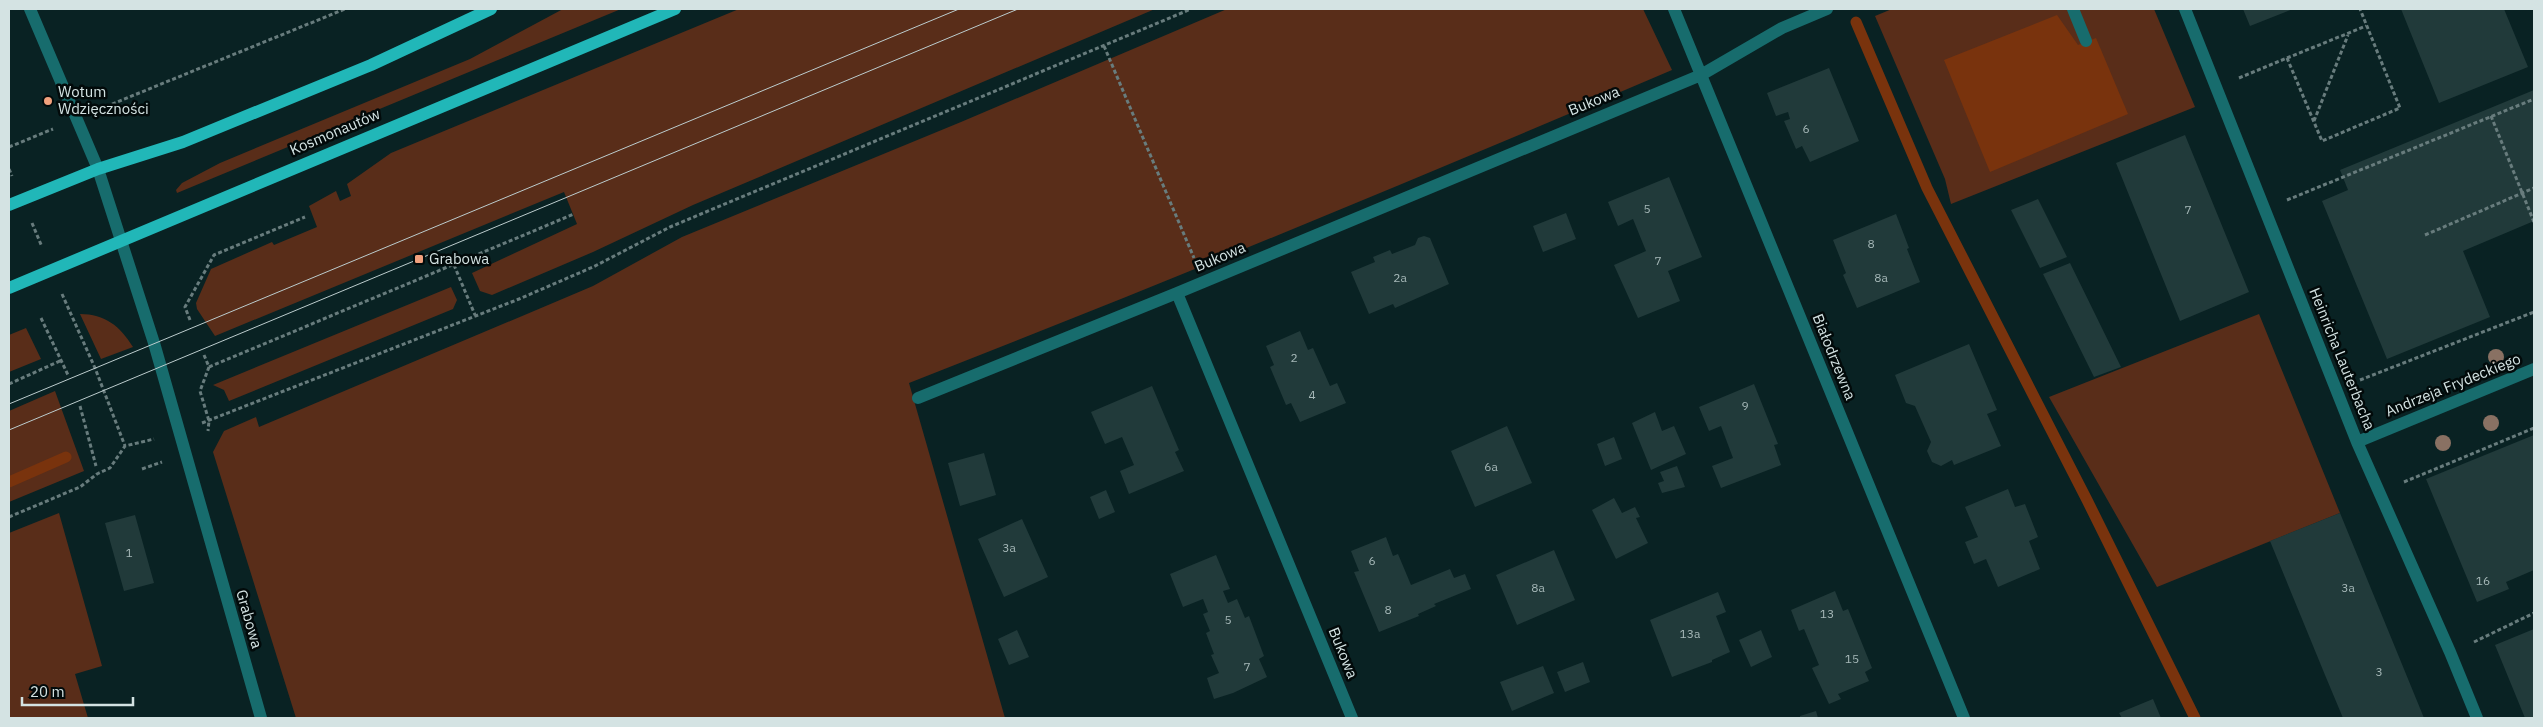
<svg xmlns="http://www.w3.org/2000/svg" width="2543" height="727" font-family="'IBM Plex Sans',sans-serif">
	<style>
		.green { fill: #592d19 }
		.water { fill: #79330d }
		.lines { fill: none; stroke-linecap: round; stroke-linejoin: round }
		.stream { stroke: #79330d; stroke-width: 11 }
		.building { fill: #213a3a }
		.path { stroke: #687c7d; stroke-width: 3; stroke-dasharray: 4 2.5; stroke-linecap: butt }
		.minor { stroke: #176c6d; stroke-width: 12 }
		.major { stroke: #21b7b8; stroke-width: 12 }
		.tram { stroke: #bccccd; stroke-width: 1 }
		.tree { fill: #897163 }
		.poi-dot { fill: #f1a17d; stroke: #020a0a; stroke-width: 2 }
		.labels { text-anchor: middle; stroke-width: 5; stroke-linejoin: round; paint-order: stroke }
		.number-label { font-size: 12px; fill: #a7b9b9 }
		.poi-label { font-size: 15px; fill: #d4e3e3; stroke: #020a0a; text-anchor: start }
		.street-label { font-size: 15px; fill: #d4e3e3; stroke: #020a0a }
	</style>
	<rect width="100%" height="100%" fill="#092223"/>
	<path class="green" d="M563,9H621L177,193L176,190L182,183L220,163L470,59Z
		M739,9H1155L693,205L593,252L492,295L480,291L472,273L577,224L564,192L215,336L197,309L196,303L211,269L272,242L274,245L317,227L309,206L336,191L340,201L351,196L347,184L391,153Z
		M1227,9H1643L1672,70C1419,178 1165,283 909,383L1005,718H296L213,452L224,431L256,417L259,427L593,286L682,237L961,122Z
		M1892,9H2154L2195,107L1951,204L1945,179L1875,16Z
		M451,287L457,300L453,309L229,401L224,390L213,385Z
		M80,314C105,314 120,326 133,347L101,359Z
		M2259,314L2340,513L2157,587L2049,397Z
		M26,328L41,359L9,372V335Z
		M55,391L84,471L9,502V411Z
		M59,513L102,666L75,674L88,718H9V533Z"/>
	<path class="water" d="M2057,15L2078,45L2096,38L2128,114L1990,172L1944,60Z"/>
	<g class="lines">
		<path class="stream" d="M1856,22L1927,188L2087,500L2195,718
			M9,482L66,457"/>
	</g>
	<path class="building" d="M2243,9H2293L2250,26Z
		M2401,9H2504L2528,67L2439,103Z
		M1829,68L1859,141L1810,162L1802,146L1796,149L1784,121L1790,119L1788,112L1776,116L1767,93Z
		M2534,90V221L2463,251L2490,317L2387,359L2322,201L2348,190L2340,170Z
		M2185,135L2249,292L2180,321L2116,163Z
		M1669,177L1702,257L1668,271L1680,301L1638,318L1614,265L1646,251L1633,219L1618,226L1608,202Z
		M2038,199L2067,257L2040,268L2011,210Z
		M1566,213L1576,239L1543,252L1533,226Z
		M1896,214L1909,248L1907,249L1920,282L1857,308L1843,275L1846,273L1833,240Z
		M1424,236L1430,238L1449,284L1395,308L1393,304L1369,314L1351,272L1375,262L1373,257L1390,250L1392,254L1415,245L1418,238Z
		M2070,263L2121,367L2094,377L2043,274Z
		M1300,331L1308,350L1313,348L1330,386L1337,383L1346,403L1300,422L1291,403L1286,405L1270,367L1274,365L1266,346Z
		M1969,344L1997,410L1987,414L2001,446L1954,465L1952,460L1941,466L1932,462L1927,451L1931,442L1915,406L1906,403L1895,375Z
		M1754,384L1778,444L1774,445L1781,465L1721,488L1712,466L1733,458L1721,426L1709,431L1699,407Z
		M1152,386L1179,450L1175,452L1184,471L1129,494L1120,471L1134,465L1122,437L1105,444L1091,412Z
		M1655,412L1662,431L1674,426L1686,454L1651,470L1632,423Z
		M1507,426L1532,483L1475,507L1451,451Z
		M2534,435V570L2506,582L2509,589L2477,602L2426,479Z
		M1614,437L1622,459L1605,466L1597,444Z
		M984,453L996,495L960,506L948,463Z
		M1677,466L1685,487L1662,493L1658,483L1664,481L1660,472Z
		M2008,489L2015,507L2025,504L2038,537L2029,541L2040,569L1998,587L1986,559L1974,564L1965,542L1978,537L1965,507Z
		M1106,490L1115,512L1099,519L1090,497Z
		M1614,498L1622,513L1635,507L1640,517L1636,518L1648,543L1616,559L1592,510Z
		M2340,513L2424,718H2343L2325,675L2270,541Z
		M135,515L154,583L124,591L105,523Z
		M1022,519L1048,577L1004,597L978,539Z
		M1386,537L1393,556L1398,554L1411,585L1450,569L1454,578L1465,574L1471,589L1434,604L1436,606L1418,614L1419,616L1379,632L1354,572L1359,571L1351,551Z
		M1554,550L1575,600L1517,625L1496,575Z
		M1216,555L1230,589L1223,591L1228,603L1237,599L1245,618L1249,616L1264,656L1259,659L1267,677L1233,693L1214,699L1207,678L1219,673L1211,655L1214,654L1206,633L1210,631L1203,614L1208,612L1203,599L1183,607L1170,574Z
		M1835,591L1843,611L1848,609L1872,668L1865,672L1869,681L1838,694L1841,699L1829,704L1812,668L1819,665L1804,629L1799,631L1791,610Z
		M1718,592L1726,612L1716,616L1730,652L1712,660V662L1672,677L1650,620Z
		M2534,629V718H2525L2495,645Z
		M1017,630L1029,657L1009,665L998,639Z
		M1761,630L1772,657L1751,667L1739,640Z
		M1583,662L1590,682L1565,692L1557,672Z
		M1543,666L1554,693L1512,711L1500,682Z
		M2153,699L2161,718H2122L2119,713Z
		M1816,711L1818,718H1800V716Z"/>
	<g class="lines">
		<path class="path" d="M1104,46L1194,258
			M2287,58L2366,26
			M2239,78L2287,58L2322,141L2400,108L2360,9
			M100,109L345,9
			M2491,116L2534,222
			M2314,121L2348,35
			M9,147L53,129
			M9,169L12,176
			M2287,200L2534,99
			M32,223L42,247
			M2425,235L2534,188
			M454,265L475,315
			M62,294L95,368L125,446
			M41,318L68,375
			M190,320L185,307L214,255L305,217
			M204,355L209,367L200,391L209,421L208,431
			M209,367L574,214
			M2360,380L2534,312
			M9,384L62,360
			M80,406L96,466
			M202,423L519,299L593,267L670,227L1191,9
			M142,469L162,462
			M2404,482L2534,428
			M9,517L80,487L97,474L110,468L125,446L154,439
			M2474,642L2534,613"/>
		<path class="minor" d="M30,9L98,169L154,343L261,718
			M1674,9L1964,718
			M2073,9L2086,41
			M2185,9L2357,442L2450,652L2477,718
			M918,398L1177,293
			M2357,442L2534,369
			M1352,718L1177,293L1701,75L1782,28L1827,9"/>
		<path class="major" d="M9,205L98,169L183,142L371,65L491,9
			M9,288L675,9"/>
		<path class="tram" d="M9,404L959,9
			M9,430L1018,9"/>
	</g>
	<g class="tree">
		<circle cx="2496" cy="357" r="8"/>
		<circle cx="2491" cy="423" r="8"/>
		<circle cx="2443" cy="443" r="8"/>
	</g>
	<g class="poi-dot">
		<circle cx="48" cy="101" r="5"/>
		<rect x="414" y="254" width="10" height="10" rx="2.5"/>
	</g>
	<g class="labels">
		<g class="number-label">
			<text x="1806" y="133">6</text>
			<text x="1647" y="213">5</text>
			<text x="2188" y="214">7</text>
			<text x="1871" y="248">8</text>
			<text x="1658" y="265">7</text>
			<text x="1400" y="282">2a</text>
			<text x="1881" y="282">8a</text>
			<text x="1294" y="362">2</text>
			<text x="1312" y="399">4</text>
			<text x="1745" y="410">9</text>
			<text x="1491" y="471">6a</text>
			<text x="1009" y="552">3a</text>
			<text x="129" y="557">1</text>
			<text x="1372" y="565">6</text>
			<text x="2483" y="585">16</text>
			<text x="1538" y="592">8a</text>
			<text x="2348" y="592">3a</text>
			<text x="1388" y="614">8</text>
			<text x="1827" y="618">13</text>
			<text x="1228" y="624">5</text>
			<text x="1690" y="638">13a</text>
			<text x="1852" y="663">15</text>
			<text x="1247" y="671">7</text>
			<text x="2379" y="676">3</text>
		</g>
		<g class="poi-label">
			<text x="58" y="97">Wotum<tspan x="58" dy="17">Wdzięczności</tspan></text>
			<text x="429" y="264">Grabowa</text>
		</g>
		<g class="street-label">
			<text transform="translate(1594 101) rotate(-22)" y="5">Bukowa</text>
			<text transform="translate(335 132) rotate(-23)" y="5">Kosmonautów</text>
			<text transform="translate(1220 257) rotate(-23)" y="5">Bukowa</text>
			<text transform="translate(1834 357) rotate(68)" y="5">Białodrzewna</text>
			<text transform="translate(2342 359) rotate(68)" y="5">Heinricha Lauterbacha</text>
			<text transform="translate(2453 385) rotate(-22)" y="5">Andrzeja Frydeckiego</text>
			<text transform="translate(249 619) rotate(74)" y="5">Grabowa</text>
			<text transform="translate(1343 653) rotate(68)" y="5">Bukowa</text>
		</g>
	</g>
	<rect width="2543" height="727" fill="none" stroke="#d4e3e3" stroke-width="20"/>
	<path d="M22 697v8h111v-8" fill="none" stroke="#d4e3e3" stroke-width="2.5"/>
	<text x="30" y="697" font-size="15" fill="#d4e3e3" stroke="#020a0a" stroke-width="4" paint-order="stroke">20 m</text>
</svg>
